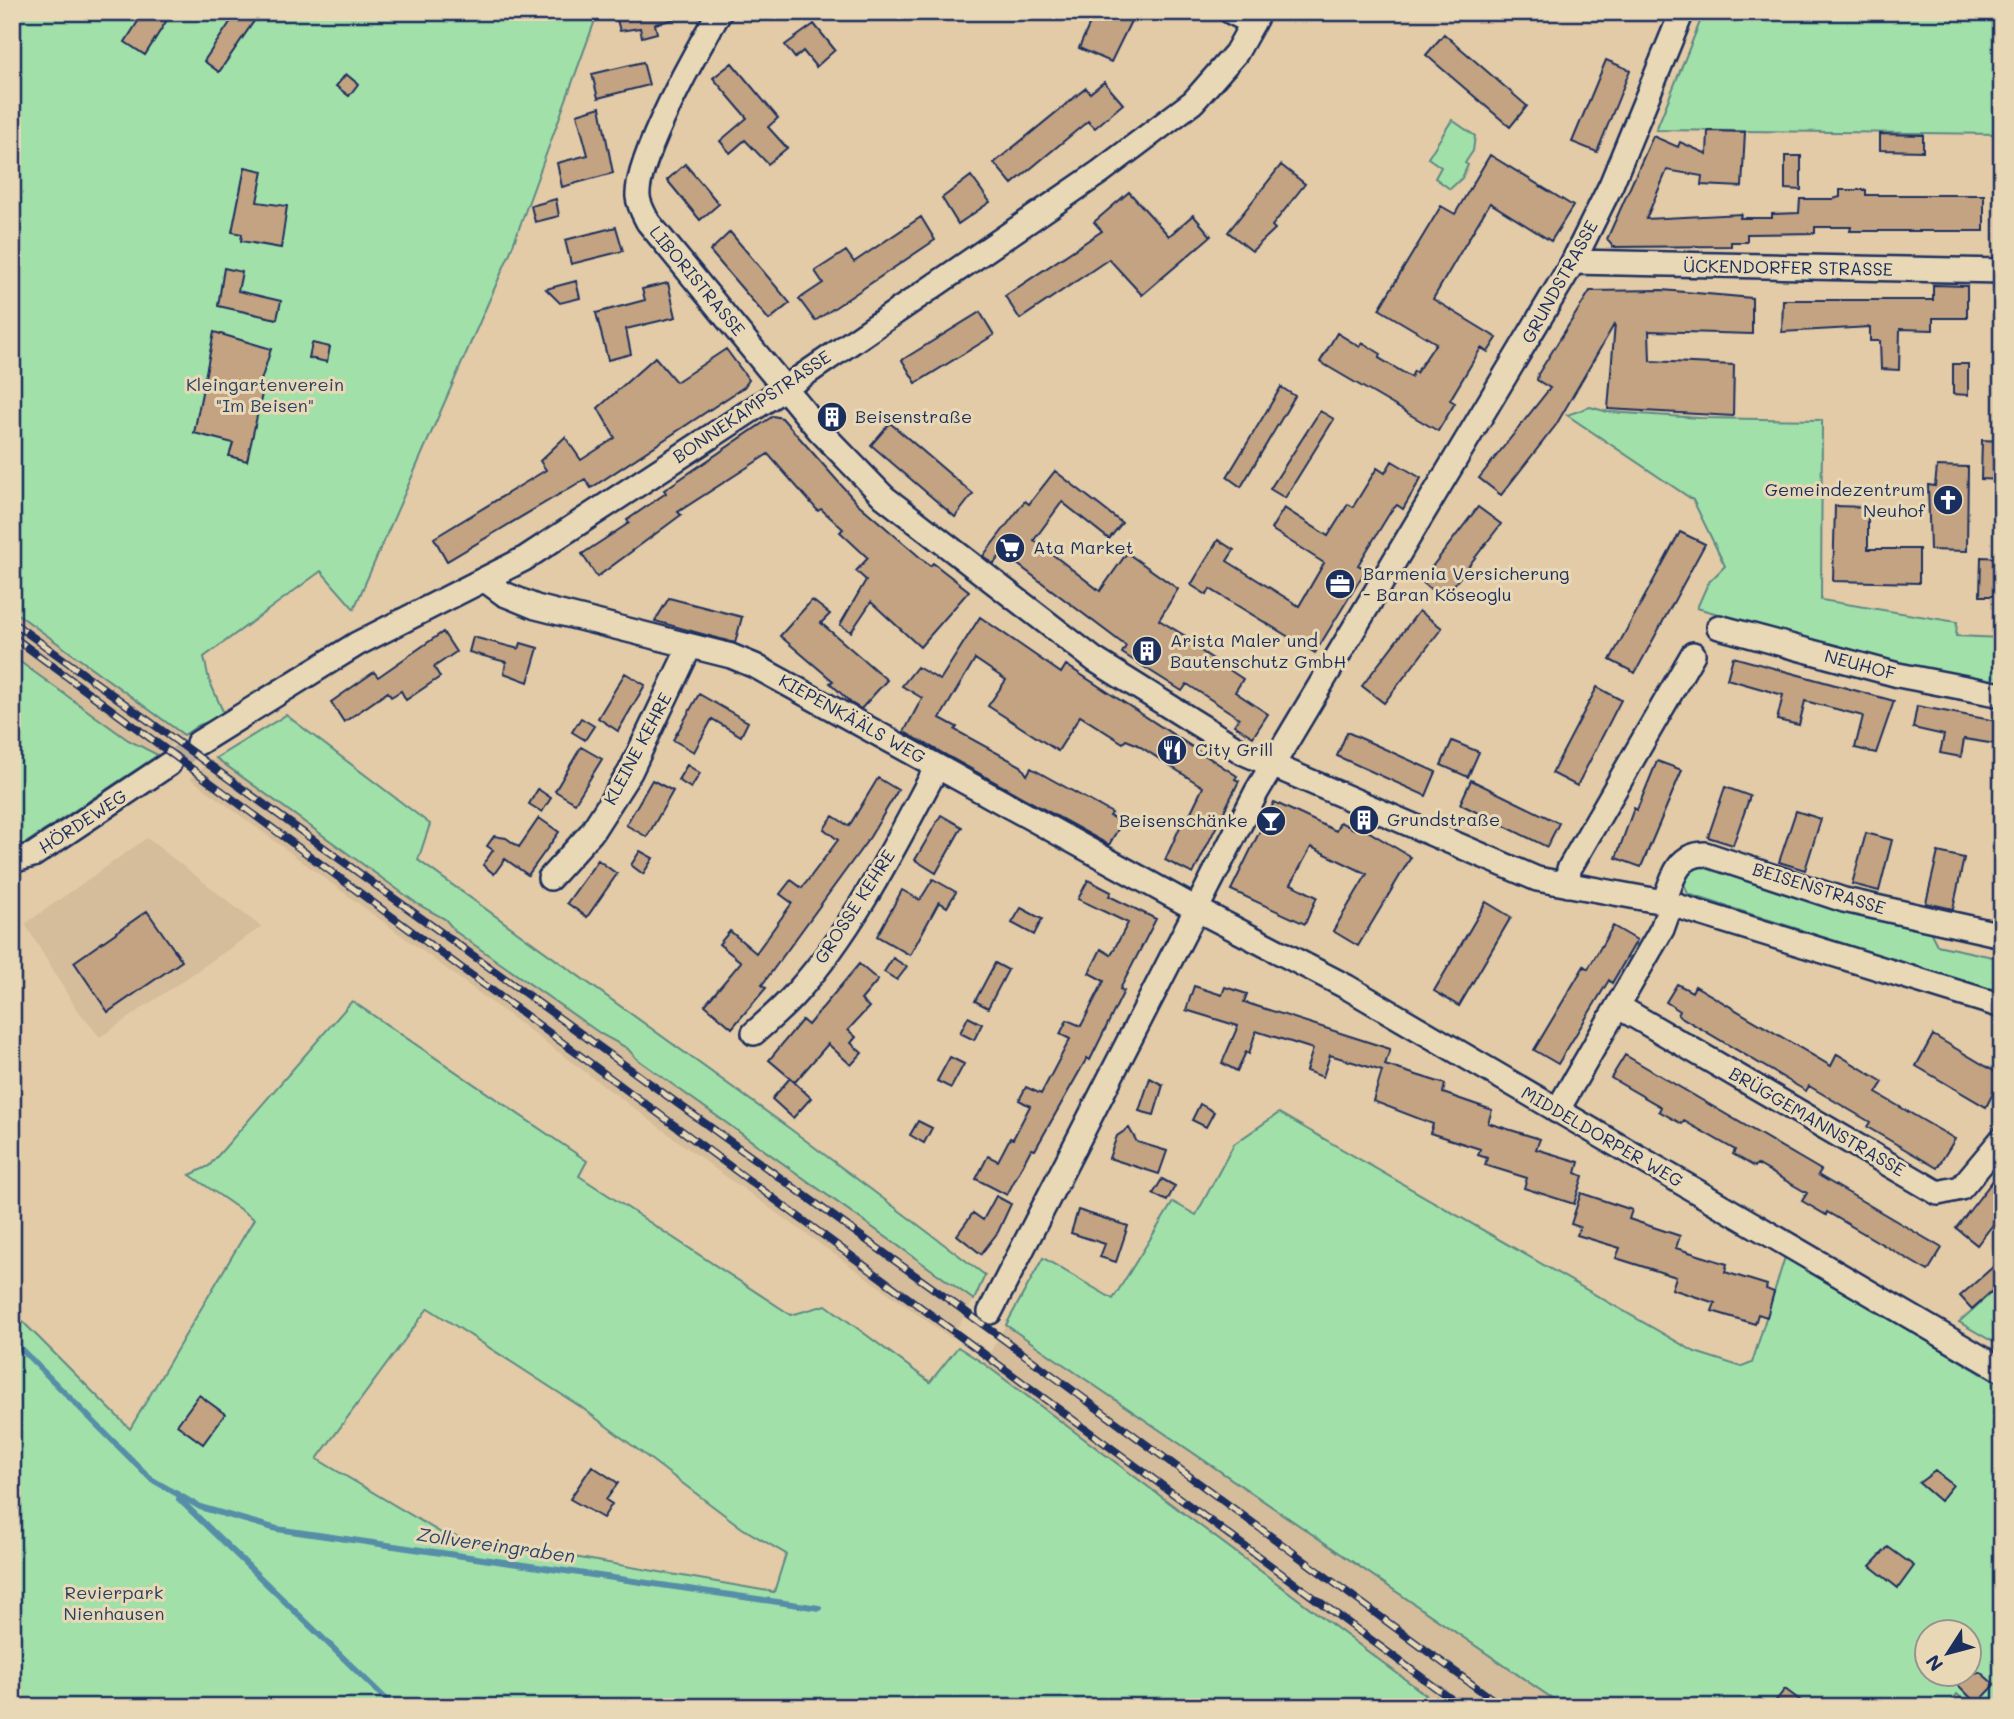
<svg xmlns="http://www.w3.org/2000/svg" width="2014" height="1719" font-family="Mali,sans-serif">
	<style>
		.built { fill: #d5bc9a }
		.green { fill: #a1e1a9; stroke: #5e8884; stroke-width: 2; fill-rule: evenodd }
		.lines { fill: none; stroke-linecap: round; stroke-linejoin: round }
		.stream { stroke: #568ea8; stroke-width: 6 }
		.building { fill: #c3a381; stroke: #1b2f5e; stroke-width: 2 }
		.minor-tunnel { stroke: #baac98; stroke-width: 23; stroke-dasharray: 23 11; stroke-linecap: butt }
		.minor-casing { stroke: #1b2f5e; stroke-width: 28 }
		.minor { stroke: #e9d8b5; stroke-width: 23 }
		.rail-casing { stroke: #1b2f5e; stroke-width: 8 }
		.rail { stroke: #e9d8b5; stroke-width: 5; stroke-dasharray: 16; stroke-linecap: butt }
		.labels { text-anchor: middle; stroke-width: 6; stroke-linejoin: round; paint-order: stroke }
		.street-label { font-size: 18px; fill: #1b2f5e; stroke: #e9d8b5 }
		.park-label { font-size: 18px; fill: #284166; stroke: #e9d8b5 }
		.poi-label { font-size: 18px; fill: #1b2f5e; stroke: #e9d8b5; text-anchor: start }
		.water-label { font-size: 19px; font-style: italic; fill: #2a4771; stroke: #e9d8b5 }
	</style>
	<rect width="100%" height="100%" fill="#e2cba6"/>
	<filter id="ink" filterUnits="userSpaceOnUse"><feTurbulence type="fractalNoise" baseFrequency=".0143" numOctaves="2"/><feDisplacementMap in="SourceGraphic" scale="14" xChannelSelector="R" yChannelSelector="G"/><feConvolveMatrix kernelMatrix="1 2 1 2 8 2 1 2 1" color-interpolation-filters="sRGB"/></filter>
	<g filter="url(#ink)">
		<path class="built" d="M12,610L184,735L158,755L128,740L12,656Z
			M216,758L418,905L445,919L456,932L601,1034L627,1048L637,1059L974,1300L951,1338L717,1170L190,778Z
			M147,838L261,927L100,1037L76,1008L25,924Z
			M1006,1325L1565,1707H1442L984,1363Z"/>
		<path class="green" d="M12,12H598L510,253L354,609L321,571L204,657L209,680L225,716L199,725L184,735L12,610Z
			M1704,12H2002V134L1656,130Z
			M1452,120L1475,136L1473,151L1465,163L1468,165L1462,178L1450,189L1435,178L1441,167L1428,158Z
			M1590,407L1608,412L1700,418L1822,420L1821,600L1957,622L1956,636L2002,638V685L1849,651L1697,608L1708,583L1725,566L1693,500L1567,415Z
			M12,656L128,740L158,755L12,852Z
			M286,715L430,824L418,860L789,1128L985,1275L974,1300L637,1059L627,1048L601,1034L456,932L445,919L419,905L216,758Z
			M1705,864L1929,929L1937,945L2002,959V994L1688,894L1682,878L1687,869Z
			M352,1001L587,1161L579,1176L791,1315L826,1305L930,1382L958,1347L983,1363L1442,1707H12V1311L130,1429L254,1219L190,1175L209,1166ZM428,1308L581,1407L742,1528L786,1554L774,1592L443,1534L317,1459Z
			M1279,1113L1695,1352L1742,1367L1752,1363L1785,1257L2002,1386V1707H1971L1957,1694L1948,1707H1565L1006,1325L1043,1258L1113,1299L1173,1202L1196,1215L1234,1144ZM1926,1632H1968V1674H1926Z
			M2002,1283V1347L1959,1322Z"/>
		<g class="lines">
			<path class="stream" d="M12,1340L151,1479L200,1507L277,1529L819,1608
				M179,1499L394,1707"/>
		</g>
		<path class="building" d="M144,12H172L145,55L125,42Z
			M237,12L254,21L219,72L204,61Z
			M615,12H674L675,19L655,24L657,33L642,37L640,28L620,31Z
			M1095,12H1116L1132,19L1111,62L1079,48Z
			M814,24L835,50L816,67L803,51L795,58L785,45Z
			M1444,34L1527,106L1510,127L1426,55Z
			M1606,60L1630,70L1597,152L1572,142Z
			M643,62L649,85L598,98L592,74Z
			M732,63L778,118L768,127L787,148L768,164L745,140L730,153L720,141L747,118L713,78Z
			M346,74L358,84L349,96L336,86Z
			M1104,82L1123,104L1095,128L1088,121L1012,184L994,163L1086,88L1090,93Z
			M600,107L613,173L562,187L557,163L588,155L577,114Z
			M1708,131L1745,132L1742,187L1701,185L1702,176L1667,170L1646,219L1741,214L1740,218H1772V214L1799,213L1800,199H1833L1840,197V190H1866V195H1984V231H1850L1851,227H1815V233L1747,234V242H1731V246L1613,247L1607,239L1653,136L1678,147L1680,142L1707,154Z
			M1880,134L1923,135V151L1880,150Z
			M1490,155L1573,206L1551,241L1490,203L1457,258L1433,299L1497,338L1488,352L1481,348L1450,400L1455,403L1438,431L1320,362L1337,333L1360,347L1363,343L1381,354L1379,358L1411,377L1414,371L1416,373L1436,343L1379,309L1441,206L1455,214Z
			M1785,156H1801V190L1785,189Z
			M685,164L719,204L700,220L667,180Z
			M1281,165L1305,184L1272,226L1275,229L1252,251L1228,232Z
			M245,167L263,171L257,202L287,206L281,248L241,241L242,234L232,232Z
			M971,176L990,202L958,224L942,198Z
			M1129,192L1169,236L1193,215L1211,236L1142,295L1109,259L1020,319L1005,296L1102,231L1094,222Z
			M556,199L559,216L535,222L531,206Z
			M921,217L935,240L815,321L799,299L823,283L815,271L846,251L854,262Z
			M616,227L623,251L571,264L565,240Z
			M730,232L790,303L769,320L710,251Z
			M224,268L242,272L238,291L281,301L277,319L218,306Z
			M576,281L580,298L560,303L546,289Z
			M668,283L676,317L626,329L631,354L608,360L596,313L645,300L642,289Z
			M1933,285L1967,286V318H1933V330L1900,329L1899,370L1881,369L1880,341H1870V327L1782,332L1783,300H1933Z
			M1662,290L1752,298V334L1649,331L1650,361L1734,365L1733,416L1608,409L1615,323L1556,425L1501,495L1479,478L1550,388L1537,380L1538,374L1590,291Z
			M980,312L994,335L916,383L902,360Z
			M214,332L271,349L260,384L264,385L247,461L229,456L233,443L194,433Z
			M312,343L330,347L327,362L309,358Z
			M726,349L749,380L744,387L591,488L585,479L447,561L434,538L546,470L540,461L565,437L581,460L615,438L598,408L655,357L676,382Z
			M1953,364H1968V395L1953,394Z
			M1281,387L1295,396L1241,487L1227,477Z
			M1320,411L1334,419L1285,498L1270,489Z
			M773,416L782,418L857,503L930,566L933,563L969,591L920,647L871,602L851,632L840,625L866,580L856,571L868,558L840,532L843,529L821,509L818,511L768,454L678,512L681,515L597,577L582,554L629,523L627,520L666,493L664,490Z
			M890,423L973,494L955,517L871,445Z
			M1982,440L2002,441V480L1981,479Z
			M1392,461L1421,478L1403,509L1397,505L1391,511L1358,565L1364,568V573L1315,653L1210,589L1207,595L1191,585L1218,540L1234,550L1227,561L1299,606L1324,563L1271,529L1284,508L1328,536L1348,504L1353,507L1377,468L1385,473Z
			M1937,466L1968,467L1967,551L1930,550L1928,485L1935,486Z
			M1055,471L1122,523L1109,539L1062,502L1034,540L1100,591L1127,553L1178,589L1159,620L1200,645L1198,649L1243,679L1235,692L1268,714L1253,737L1234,725L1239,718L1187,684L1182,691L1122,653L1126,646L1016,563L1021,557L1008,547L993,564L983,556L1025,501L1029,504Z
			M1835,506L1868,507V549H1919V583L1833,581Z
			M1478,507L1501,524L1443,599L1421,581Z
			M1680,532L1705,544L1635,673L1610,660Z
			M1981,557L2002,558V596H1980Z
			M669,598L742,617L735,643L655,621Z
			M812,600L830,614L821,623L887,680L861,709L851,703L830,683L833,681L780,636Z
			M1419,611L1442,628L1384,703L1362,686Z
			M980,617L1061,673L1066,665L1237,776L1235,779L1239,781L1193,874L1165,860L1185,816L1188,818L1203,787L1136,744L1126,740L1123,743L1080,716L1058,751L988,706L1006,680L975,659L940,718L957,727L955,730L1021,766L1027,775L1031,768L1112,813L1110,816L1122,822L1109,845L904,732L922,698L902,686L917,667L940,680Z
			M443,632L456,652L434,667L440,677L406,700L401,691L391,697L388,692L344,722L331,702L374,672L378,677Z
			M473,637L519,649L521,643L538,648L528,682L504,673L506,662L469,652Z
			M1733,657L1894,701L1876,753L1855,748L1863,716L1805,701L1799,725L1777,720L1783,695L1727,679Z
			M625,673L645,685L618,731L598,718Z
			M1597,687L1621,700L1577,786L1552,773Z
			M699,694L748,722L741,736L712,719L694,752L673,740Z
			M1917,706L2002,722V745L1964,739L1961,757L1940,753L1944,735L1913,728Z
			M581,718L594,726L585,740L572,732Z
			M1347,732L1436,772L1426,796L1337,756Z
			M1452,741L1479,752L1468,777L1441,765Z
			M581,747L602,759L575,803L555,791Z
			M1657,761L1682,770L1641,867L1616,858L1634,808L1637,810Z
			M687,765L700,773L691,788L678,780Z
			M878,778L898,790L870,837L762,985L766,988L732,1028L705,1005L741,962L719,944L730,931L756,953L792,903L780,894L791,880L802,888L838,840L824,829L828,823L833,816L849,826Z
			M652,780L673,791L647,837L626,825Z
			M1471,780L1559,823L1547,847L1460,804Z
			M1725,787L1750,796L1733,845L1708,837Z
			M538,789L551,798L542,812L529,804Z
			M1274,802L1336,831L1340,822L1354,829L1356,824L1411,857L1358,946L1333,931L1367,874L1311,847L1291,884L1317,897L1305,924L1231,890Z
			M1796,811L1821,819L1805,870L1779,862Z
			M941,815L962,827L936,873L915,860Z
			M539,818L559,832L528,875L505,859L494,874L483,865L493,850L487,846L494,836L506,838L519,847Z
			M1866,833L1892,840L1879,891L1852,884Z
			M640,851L653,858L643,874L631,865Z
			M1938,852L1964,858L1953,909L1926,903Z
			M598,860L617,874L587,917L567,903Z
			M933,879L956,892L947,907L939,902L910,955L877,936L902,890L920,900Z
			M1088,880L1111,892L1109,896L1156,919L1120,989L1124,991L1090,1060L1087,1058L1035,1150L1031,1149L1007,1195L976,1179L988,1156L998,1161L1010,1138L1013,1139L1030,1106L1019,1100L1026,1087L1041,1094L1070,1039L1060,1034L1067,1020L1081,1026L1104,981L1089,973L1101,949L1111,955L1128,923L1078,899Z
			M1486,902L1511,917L1459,1006L1434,991Z
			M1021,908L1042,919L1034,935L1012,923Z
			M147,911L182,961L108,1012L74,962Z
			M1613,926L1637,940L1612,983L1609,980L1558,1064L1534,1050L1584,966L1588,969Z
			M893,958L907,967L897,980L884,972Z
			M995,963L1008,970L988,1008L975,1001Z
			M859,964L878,980L861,1000L869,1007L848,1030L856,1037L851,1043L862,1053L851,1065L828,1044L795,1082L769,1060L802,1020L808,1025Z
			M1677,984L1692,992L1695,986L1831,1066L1837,1054L1883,1082L1876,1093L1955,1139L1937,1168L1867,1127L1870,1122L1809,1086L1806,1091L1678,1015L1680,1011L1666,1002Z
			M1194,986L1222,995L1225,987L1247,994L1244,1002L1390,1049L1385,1065L1445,1084L1443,1093L1492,1110L1488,1123L1540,1139L1536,1149L1579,1162L1576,1173L1583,1176L1574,1204L1524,1188L1527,1178L1485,1165L1487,1158L1478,1155L1480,1149L1430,1133L1433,1124L1373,1101L1382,1071L1330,1055L1323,1077L1306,1071L1313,1049L1256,1031L1249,1054L1246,1052L1237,1071L1222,1063L1238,1026L1186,1010Z
			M968,1017L982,1024L974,1040L960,1033Z
			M1933,1035L2002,1076L1986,1107L1916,1066Z
			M1625,1055L1821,1170L1818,1175L1942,1248L1928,1271L1827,1212L1826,1215L1802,1201L1807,1193L1757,1164L1755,1167L1733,1154L1735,1150L1684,1121L1682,1124L1659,1111L1661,1107L1611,1078Z
			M950,1057L964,1064L951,1088L937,1081Z
			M790,1078L811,1098L793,1118L772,1099Z
			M1150,1078L1163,1085L1154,1115L1139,1111Z
			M1200,1104L1214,1112L1206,1127L1192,1120Z
			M918,1121L932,1128L924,1143L910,1135Z
			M1129,1128L1137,1142L1167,1151L1159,1174L1109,1158L1117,1136Z
			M2002,1169V1213L1977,1245L1956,1228Z
			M1162,1179L1175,1186L1167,1201L1153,1194Z
			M1581,1193L1632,1210L1629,1219L1680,1236L1676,1248L1727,1264L1725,1272L1767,1285L1766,1289L1774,1292L1767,1317L1758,1314L1755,1324L1712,1311L1715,1303L1672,1289L1676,1277L1616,1258L1620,1248L1577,1235L1580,1227L1571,1224Z
			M996,1196L1011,1204L998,1232L981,1254L957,1235L973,1213L983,1220Z
			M1078,1210L1128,1226L1116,1262L1100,1257L1105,1244L1071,1233Z
			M2002,1259V1282L1972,1309L1960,1296Z
			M199,1395L225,1414L203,1444L177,1425Z
			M592,1466L618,1483L606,1500L612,1504L603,1518L570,1499Z
			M1935,1471L1953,1485L1940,1501L1919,1483Z
			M1888,1547L1914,1566L1898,1588L1870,1566Z
			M1980,1672L1995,1685L1977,1704L1958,1685L1967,1674Z
			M1785,1689L1809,1707H1771Z"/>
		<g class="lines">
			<path class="minor-tunnel" d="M169,764L198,743"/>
			<g class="minor-casing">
				<path id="minor" d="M720,12C699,44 635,162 638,197C639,206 644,214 648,222L819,430L884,497L1095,660L1244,753L1537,879L1664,902L2002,1006
					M1231,12L1253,23
					M1573,262L2002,271
					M485,580L504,594L536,607L731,656L755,666L1198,910L1347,987L2002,1370
					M1719,627L1898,675L2002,695
					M198,743L357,644L524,559L785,388L1100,172L1193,102L1236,53L1259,12
					M12,861L33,855L169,764
					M550,878L591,833L630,772L690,646
					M1568,885L1569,869L1693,654
					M1664,902C1672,880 1677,854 1705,854L1844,900L2002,935
					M1619,1007L1938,1193L1961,1188L2002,1139
					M754,1033C769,1020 784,1007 797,992C856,926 896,843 937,767
					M1557,1111L1662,929L1671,904
					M990,1312L1257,791L1573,262L1611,185L1682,12"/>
			</g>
			<use href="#minor" class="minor"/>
			<g class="rail-casing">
				<path id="rail" d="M12,622L999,1336L1503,1707
					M12,636L1462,1707"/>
			</g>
			<use href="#rail" class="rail"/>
		</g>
	</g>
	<defs>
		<g id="building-disc" transform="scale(1.575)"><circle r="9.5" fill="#1b2f5e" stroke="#e9d8b5"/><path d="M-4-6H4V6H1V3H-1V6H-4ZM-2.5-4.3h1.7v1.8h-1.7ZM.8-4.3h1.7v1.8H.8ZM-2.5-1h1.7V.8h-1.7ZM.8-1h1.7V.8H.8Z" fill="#fff"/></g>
		<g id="church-disc" transform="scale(1.575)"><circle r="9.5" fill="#1b2f5e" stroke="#e9d8b5"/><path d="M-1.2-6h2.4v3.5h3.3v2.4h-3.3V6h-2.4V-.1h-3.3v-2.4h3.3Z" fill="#fff"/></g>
		<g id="supermarket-disc" transform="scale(1.575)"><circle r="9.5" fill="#1b2f5e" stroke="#e9d8b5"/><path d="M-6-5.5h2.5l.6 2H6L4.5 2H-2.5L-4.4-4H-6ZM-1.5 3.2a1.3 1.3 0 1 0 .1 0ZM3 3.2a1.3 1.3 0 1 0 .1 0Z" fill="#fff"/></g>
		<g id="office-disc" transform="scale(1.575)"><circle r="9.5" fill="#1b2f5e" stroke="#e9d8b5"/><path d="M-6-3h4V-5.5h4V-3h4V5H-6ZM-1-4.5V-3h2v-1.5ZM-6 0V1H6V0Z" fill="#fff"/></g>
		<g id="restaurant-disc" transform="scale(1.575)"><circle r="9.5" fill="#1b2f5e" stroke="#e9d8b5"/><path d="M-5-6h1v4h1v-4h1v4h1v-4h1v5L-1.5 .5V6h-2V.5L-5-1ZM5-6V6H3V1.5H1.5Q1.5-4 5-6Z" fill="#fff"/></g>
		<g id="bar-disc" transform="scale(1.575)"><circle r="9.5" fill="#1b2f5e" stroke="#e9d8b5"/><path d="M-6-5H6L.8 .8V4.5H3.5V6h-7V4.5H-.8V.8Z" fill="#fff"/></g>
	</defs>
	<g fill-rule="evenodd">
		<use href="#building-disc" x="832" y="417"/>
		<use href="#church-disc" x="1948" y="500"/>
		<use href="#supermarket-disc" x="1010" y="548"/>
		<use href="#office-disc" x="1340" y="584"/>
		<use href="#building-disc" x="1147" y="651"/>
		<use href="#restaurant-disc" x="1172" y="750"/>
		<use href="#building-disc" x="1364" y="820"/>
		<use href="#bar-disc" x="1271" y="821"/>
	</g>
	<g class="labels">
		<g class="street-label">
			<text transform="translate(1788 268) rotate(1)" y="6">ÜCKENDORFER STRASSE</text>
			<text transform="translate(697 281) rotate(50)" y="6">LIBORISTRASSE</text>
			<text transform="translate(1560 282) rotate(-61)" y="6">GRUNDSTRASSE</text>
			<text transform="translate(752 407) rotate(-34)" y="6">BONNEKAMPSTRASSE</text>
			<text transform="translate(1860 665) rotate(15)" y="6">NEUHOF</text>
			<text transform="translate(852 719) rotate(29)" y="6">KIEPENKÄÄLS WEG</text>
			<text transform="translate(638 749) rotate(-62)" y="6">KLEINE KEHRE</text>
			<text transform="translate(83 822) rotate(-33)" y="6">HÖRDEWEG</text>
			<text transform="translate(1819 889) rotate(17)" y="6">BEISENSTRASSE</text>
			<text transform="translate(855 907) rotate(-57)" y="6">GROSSE KEHRE</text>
			<text transform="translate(1817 1122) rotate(30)" y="6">BRÜGGEMANNSTRASSE</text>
			<text transform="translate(1602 1137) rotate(30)" y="6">MIDDELDORPER WEG</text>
		</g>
		<g class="park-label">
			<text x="265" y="391">Kleingartenverein<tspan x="265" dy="21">"Im Beisen"</tspan></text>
			<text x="114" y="1599">Revierpark<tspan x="114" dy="21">Nienhausen</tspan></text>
		</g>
		<g class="poi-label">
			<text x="855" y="423">Beisenstraße</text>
			<text x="1925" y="496" text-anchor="end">Gemeindezentrum<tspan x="1925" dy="21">Neuhof</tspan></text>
			<text x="1033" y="554">Ata Market</text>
			<text x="1363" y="580">Barmenia Versicherung<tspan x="1363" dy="21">- Baran Köseoglu</tspan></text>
			<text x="1170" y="647">Arista Maler und<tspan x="1170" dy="21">Bautenschutz GmbH</tspan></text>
			<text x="1195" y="756">City Grill</text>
			<text x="1387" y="826">Grundstraße</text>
			<text x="1248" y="827" text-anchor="end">Beisenschänke</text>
		</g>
		<g class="water-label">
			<text transform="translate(496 1545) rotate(8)" y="7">Zollvereingraben</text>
		</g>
	</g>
	<rect width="2014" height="1719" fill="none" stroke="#e9d8b5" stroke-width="42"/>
	<rect x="21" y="21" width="1972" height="1677" fill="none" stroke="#1b2f5e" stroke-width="2.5" filter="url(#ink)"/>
	<g transform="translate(1948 1653) rotate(234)"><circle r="33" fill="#e9d8b5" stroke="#979492" stroke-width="2"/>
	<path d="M0-5L12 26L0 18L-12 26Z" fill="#1b2f5e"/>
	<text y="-10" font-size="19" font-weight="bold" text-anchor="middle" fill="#1b2f5e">N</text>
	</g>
</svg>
